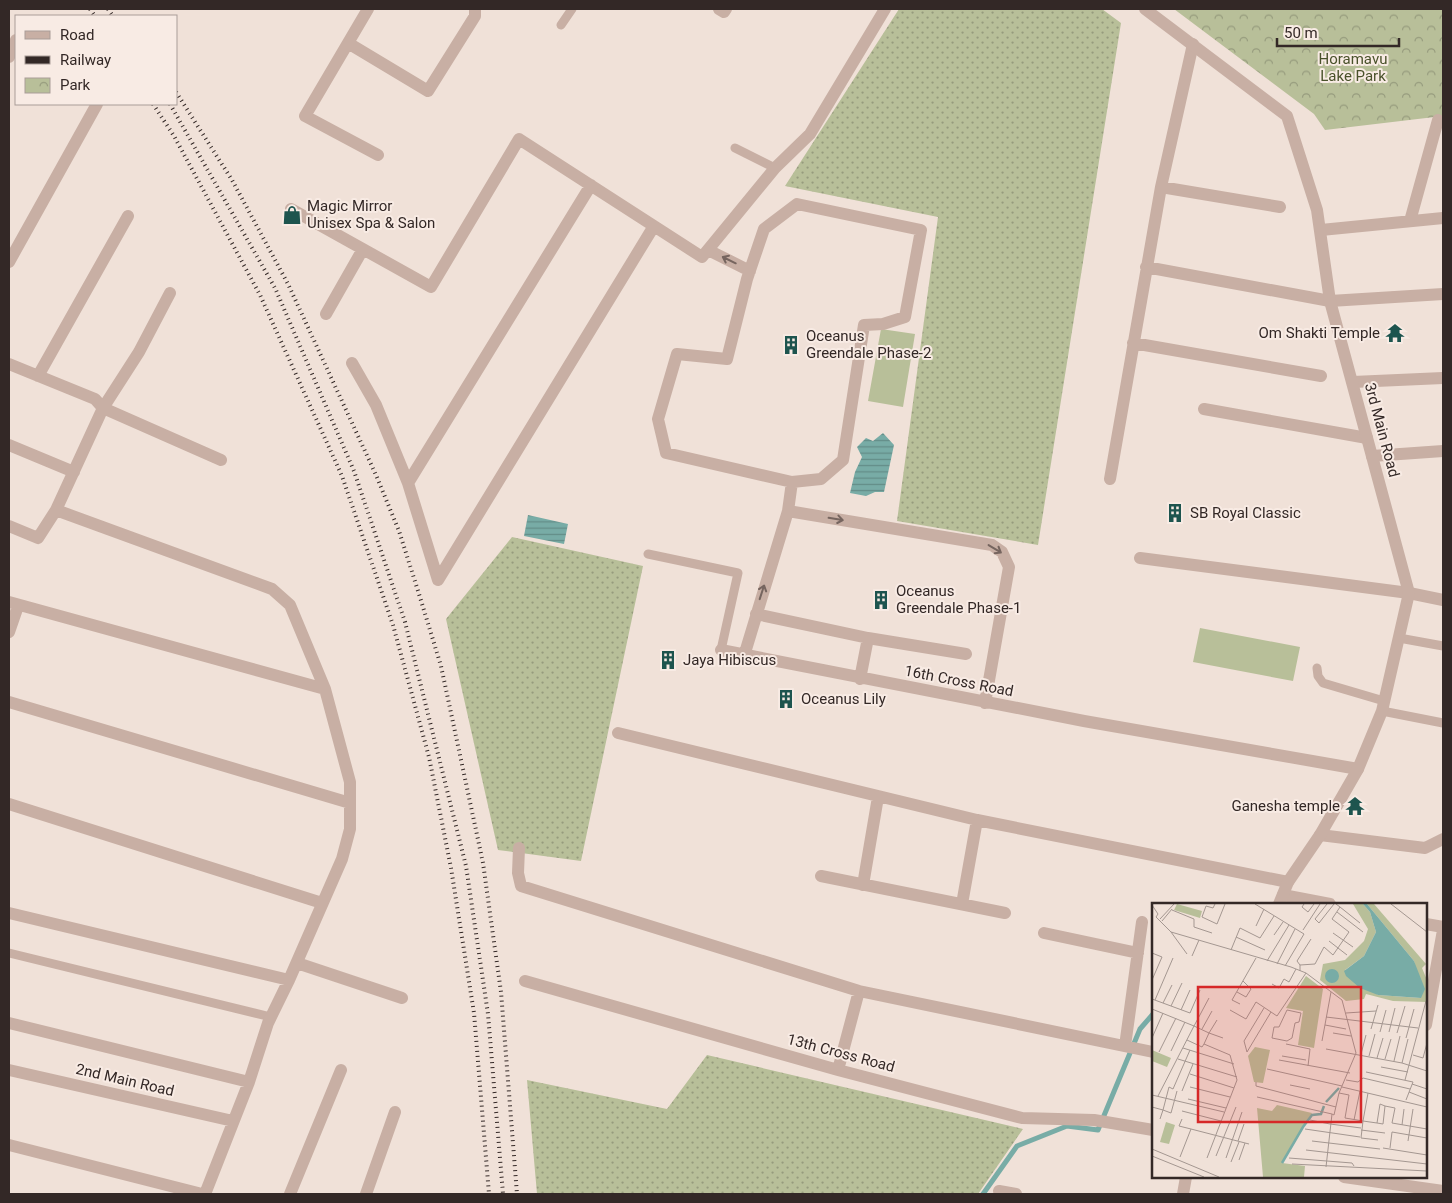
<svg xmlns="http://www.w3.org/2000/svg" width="1452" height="1203" font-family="Roboto,sans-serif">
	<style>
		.grass { fill: url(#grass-dots) }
		.park { fill: url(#park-crowns) }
		.garden { fill: #b8bf99 }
		.water { fill: url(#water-rules) }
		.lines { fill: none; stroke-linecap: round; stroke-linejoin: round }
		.stream { stroke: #78aca6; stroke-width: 5 }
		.service { stroke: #c8afa4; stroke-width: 9 }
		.minor { stroke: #c8afa4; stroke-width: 12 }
		.tertiary { stroke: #c8afa4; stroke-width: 12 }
		.rail { stroke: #332826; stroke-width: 4; stroke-dasharray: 1 4; stroke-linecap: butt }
		.oneway { stroke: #76655f }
		.labels { text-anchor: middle; stroke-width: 4; stroke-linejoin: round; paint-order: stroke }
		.park-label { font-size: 15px; fill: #49512a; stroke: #f8ebe4 }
		.poi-label { font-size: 15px; fill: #332826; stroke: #f8ebe4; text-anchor: start }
		.street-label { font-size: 15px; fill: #332826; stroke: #f8ebe4 }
		.inset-river { fill: none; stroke: #78aca6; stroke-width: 2.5 }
		.inset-road { fill: none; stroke: #a49791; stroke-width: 1 }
		.view { fill: #d62828; fill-opacity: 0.15; stroke: #d62828; stroke-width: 2.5 }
		.inset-edge { fill: none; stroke: #332826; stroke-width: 2.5 }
	</style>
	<defs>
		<pattern id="grass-dots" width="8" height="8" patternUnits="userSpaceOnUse" patternTransform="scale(1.25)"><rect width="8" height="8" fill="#b8bf99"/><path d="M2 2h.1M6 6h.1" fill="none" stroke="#969b7d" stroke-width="1.8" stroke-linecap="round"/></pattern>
		<pattern id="park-crowns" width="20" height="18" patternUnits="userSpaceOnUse" patternTransform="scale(1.25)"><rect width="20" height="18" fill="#b8bf99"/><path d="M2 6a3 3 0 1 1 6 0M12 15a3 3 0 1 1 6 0" fill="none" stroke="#969b7d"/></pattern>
		<pattern id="water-rules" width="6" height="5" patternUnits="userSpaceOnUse" patternTransform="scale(1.25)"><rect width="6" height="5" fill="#78aca6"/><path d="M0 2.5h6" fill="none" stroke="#638c87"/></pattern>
	</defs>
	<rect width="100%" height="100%" fill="#f0e1d8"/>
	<path class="grass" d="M899,9H1102L1121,23L1038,545L897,521L938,217L785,186Z
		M512,537L643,566L581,861L498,850L446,619Z
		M707,1055L1023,1129L978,1194H537L527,1080L667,1109Z"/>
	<path class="park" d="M1174,9H1443V116L1325,130L1314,114Z"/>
	<path class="garden" d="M881,329L915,334L903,407L868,401Z
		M1200,628L1300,647L1293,681L1193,662Z"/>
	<path class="water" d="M883,433L894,445L884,492H875L866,496L850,493L855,472L862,457L857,447L866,438L873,441Z
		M528,515L568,524L564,544L524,536Z"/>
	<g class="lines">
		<path class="stream" d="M983,1194L1017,1146L1067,1126L1098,1130L1140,1029L1153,1014"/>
		<path class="service" d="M561,25L572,9
			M735,148L775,168
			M648,554L738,573L721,650
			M1399,638L1443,646
			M1317,668L1318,676L1323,683L1384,701
			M1382,711L1443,723
			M9,953L271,1017"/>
		<path class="minor" d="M368,9L305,116L378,155
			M719,9L724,12L726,9
			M348,43L428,91L475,16V9
			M9,57L16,40
			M1161,187L1280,207
			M797,204L921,230L905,317L883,324L864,325L843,460L821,479L792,482L666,453L658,419L677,354L727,359L747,279L764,229Z
			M291,209L431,287L519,139L702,257L775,168L810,134L885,9
			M1410,221L1438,120
			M1321,230L1443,218
			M708,250L750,271
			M9,262L97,104
			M1146,267L1330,301L1443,294
			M170,293L139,352L103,408L221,460
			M326,314L363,249
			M1133,343L1321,376
			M352,363L376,405L408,483
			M9,364L95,399L103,408L56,510L272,589L290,605L325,689L350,782V829L342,859L289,980L268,1023L249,1082L205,1194
			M38,376L128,216
			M1353,382L1443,378
			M1204,409L1367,438
			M9,445L74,472
			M1372,456L1443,451
			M1110,479L1161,187L1193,44
			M788,511L992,545L1002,552L1009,567L985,703
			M9,526L38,538L56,510
			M1140,558L1409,593L1443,600
			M438,580L408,483L591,185
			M438,580L654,226
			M9,602L325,689
			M756,614L868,638L966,654
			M9,632L18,606
			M721,650L1084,721L1358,769
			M744,656L788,511L792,482
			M860,679L868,638
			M9,702L350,803
			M618,733L977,820L1288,882
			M9,804L322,903
			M1320,835L1425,848L1443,839
			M519,848L518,873L521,886L859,991L1153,1052
			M821,876L1005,913
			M863,885L878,797
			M1283,895L1330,904
			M962,904L977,820
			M9,913L289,980
			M1426,924L1443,927
			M1044,933L1138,953
			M297,963L402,998
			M525,981L838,1070L1022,1118L1094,1120L1153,1130
			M9,1023L249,1082
			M1426,1025L1443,930
			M1125,1046L1142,922
			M9,1070L233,1121
			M838,1070L859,991
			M9,1145L202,1194
			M1344,1177L1443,1191
			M999,1191L1016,1194
			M290,1194L341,1070
			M366,1194L395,1112"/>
		<path class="tertiary" d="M1145,9L1287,116L1317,210L1330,301L1409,593L1382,711L1358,769L1320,835L1288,882L1279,904
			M1183,1194L1186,1177"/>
		<path class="rail" d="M90,9L95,16
			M108,9L113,16
			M176,92L232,180L288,284L376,475L399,531L419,594L441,666L483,863L501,992L517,1194
			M153,104L174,136L260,295L342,476L393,625L429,757L451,868L474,1013L489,1194
			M170,104L275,288L354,471L405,622L466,866L488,1014L503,1194"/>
	</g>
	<defs><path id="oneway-shaft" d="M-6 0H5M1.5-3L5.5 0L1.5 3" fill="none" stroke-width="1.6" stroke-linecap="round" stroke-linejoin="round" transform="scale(1.25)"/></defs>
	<g class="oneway">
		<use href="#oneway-shaft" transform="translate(729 260) rotate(-154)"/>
		<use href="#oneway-shaft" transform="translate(836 519) rotate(9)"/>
		<use href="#oneway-shaft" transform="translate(995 549) rotate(31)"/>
		<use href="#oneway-shaft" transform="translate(762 592) rotate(-72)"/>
	</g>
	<defs>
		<g id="shop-bare" transform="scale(1.5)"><path d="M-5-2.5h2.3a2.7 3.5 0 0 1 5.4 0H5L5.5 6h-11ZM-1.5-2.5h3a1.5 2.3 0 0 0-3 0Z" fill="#1d544e" stroke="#f8ebe4" stroke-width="2.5" paint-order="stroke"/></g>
		<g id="temple-bare" transform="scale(1.5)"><path d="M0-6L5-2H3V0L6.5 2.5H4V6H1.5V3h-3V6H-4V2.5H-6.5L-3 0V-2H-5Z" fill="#1d544e" stroke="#f8ebe4" stroke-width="2.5" paint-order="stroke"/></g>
		<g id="building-bare" transform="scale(1.5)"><path d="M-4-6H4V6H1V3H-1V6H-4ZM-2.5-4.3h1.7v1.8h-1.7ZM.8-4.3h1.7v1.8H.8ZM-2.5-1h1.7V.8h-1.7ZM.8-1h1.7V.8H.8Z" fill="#1d544e" stroke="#f8ebe4" stroke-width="2.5" paint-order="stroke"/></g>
	</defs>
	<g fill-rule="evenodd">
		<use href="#shop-bare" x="292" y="215"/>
		<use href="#temple-bare" x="1395" y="333"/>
		<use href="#building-bare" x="791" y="345"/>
		<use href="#building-bare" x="1175" y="513"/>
		<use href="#building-bare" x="881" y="600"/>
		<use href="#building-bare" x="668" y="660"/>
		<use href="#building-bare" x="786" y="699"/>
		<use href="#temple-bare" x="1355" y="806"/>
	</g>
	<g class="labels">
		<g class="park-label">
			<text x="1353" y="64">Horamavu<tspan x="1353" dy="17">Lake Park</tspan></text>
		</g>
		<g class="poi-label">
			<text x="307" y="211">Magic Mirror<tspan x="307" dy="17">Unisex Spa &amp; Salon</tspan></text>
			<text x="1380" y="338" text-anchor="end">Om Shakti Temple</text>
			<text x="806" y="341">Oceanus<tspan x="806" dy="17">Greendale Phase-2</tspan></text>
			<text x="1190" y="518">SB Royal Classic</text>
			<text x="896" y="596">Oceanus<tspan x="896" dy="17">Greendale Phase-1</tspan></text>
			<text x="683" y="665">Jaya Hibiscus</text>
			<text x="801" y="704">Oceanus Lily</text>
			<text x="1340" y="811" text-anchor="end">Ganesha temple</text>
		</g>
		<g class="street-label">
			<text transform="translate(1382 430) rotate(75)" y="5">3rd Main Road</text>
			<text transform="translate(959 681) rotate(11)" y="5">16th Cross Road</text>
			<text transform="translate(841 1053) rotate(15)" y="5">13th Cross Road</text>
			<text transform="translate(125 1080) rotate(13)" y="5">2nd Main Road</text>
		</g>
	</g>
	<g transform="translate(1152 903)">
		<rect width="275" height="275" fill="#f0e1d8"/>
		<path d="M25,1L50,8L48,15L22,7ZM154,73L171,86L162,145L146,142L151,108L134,105ZM103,144L118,147L111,180L102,179L96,153ZM0,147L19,155L15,164L0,158ZM125,202L160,210L130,260L153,263L152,274H111L105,205L120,208Z" fill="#b8bf99"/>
		<path d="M201,1H211L218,9L224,29L212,53L193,67L226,92L269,95L262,58L215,1H222L274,61L270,65L275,77V99L241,98L214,91L212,96L194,98L168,77L171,61L193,57L212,38L216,26ZM14,219L23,222L17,241L8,239Z" fill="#b8bf99"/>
		<path d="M211,1H215L262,58L273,86L269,95L226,92L208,85L194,73L192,68L212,53L224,29L218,9ZM173 73a7 7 0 1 1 14 0a7 7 0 1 1-14 0Z" fill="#78aca6"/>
		<path class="inset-river" d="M174,199L187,185M130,260L151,224L160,212L169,211L172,203"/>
		<path class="inset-road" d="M63,1L61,5L54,3L50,14L65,21L73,1M103,1L152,31L133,63M152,1L150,4L156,9L162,1M175,1L163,16L167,20L182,1M239,1L275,29M0,2L6,11L4,14L19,29L139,64L154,70L190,97L204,150L187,190L182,212L180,211L174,264M188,4L208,20M20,7L42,16V24L60,30M185,9L211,29M8,16L22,1M10,18L20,6M104,23L112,6M151,27L168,1M19,29L35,51M181,30L201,44M122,32L131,19M84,34L113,47M177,38L195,52M79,47L88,25L108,35L122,13M0,50L10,54L0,77M40,53L47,37M115,58L137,22M125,61L143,26M148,62L145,58L159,36M148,68V62L163,61L172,44L181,52L197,29L180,16L188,4L184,1M120,81L127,85L132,76L137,79L144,66M85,89L94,94L99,86L91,78M0,96L38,110L48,87M3,97L21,55M11,100L20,82M88,101L80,97L104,55M19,103L30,80M0,106L42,123L6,193M29,107L38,87M78,107L94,116L104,99L125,113L154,70M135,107L149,110L147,119L143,120L140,135L135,138L120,135L122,124H127ZM194,110L224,108M174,114L266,125M65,117L57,130L71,135M173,122L194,126M50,126L60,108M219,126L226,102M228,129L234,107M237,129L243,105M181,130L199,133M245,130L253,103M0,135L11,110M254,135L262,106M35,137L50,144L52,141M170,138L179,89M134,141L158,146L156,163M31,145L82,161M174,146L250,160L275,168M19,148L33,119M7,149L24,115M95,149L92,138L112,105M95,149L119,109M209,151L214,132M261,152L271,155L275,140M130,153L154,157M217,153L223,131M225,155L231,135M26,156L85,174M233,156L239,136M127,157L198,170M242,158L248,133M250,160L256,136M229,164L256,169M115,166L190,183M214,169L261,179L254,197M38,171L82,185M194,177L206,179L211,175L258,186M253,177L274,98M104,179V183L184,204M260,181L275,186M138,182L158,186M38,184L78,194M190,184L275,204M30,188L41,161M257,189L275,196M187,190L197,192L193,215L211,218L216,190M0,192L72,209M105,194L180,211M36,196L74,205M233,203L243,205L240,220L275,226M0,204L11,207L17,184L21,186L38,147M30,208L69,218M8,216L11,207L19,210L25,188M30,216L27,223L39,226M158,217L178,221M202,217L208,188M225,220L228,201L233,203L231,221L225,220L211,218L209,235L226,237M178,221L209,225M250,222L252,206M153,226L208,234M209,227L233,230M86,238L92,221M160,238L228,246M256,238L261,206M231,245L275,252M238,245L240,229L275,235M0,246L67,274M154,247L275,261M0,253L52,274M64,253L84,204M28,254L39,226L97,241M55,255L85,177L78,152L52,141L57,130L42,123L57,95M74,255L90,209M137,255L200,260L202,263M87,257L93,240M79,259L87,239M140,261L275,268"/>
		<path class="view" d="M46,84H209V219H46Z"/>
		<rect width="275" height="275" class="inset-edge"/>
	</g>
	<rect width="1452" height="1203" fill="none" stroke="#332826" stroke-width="20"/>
	<rect x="15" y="15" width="162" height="90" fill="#f8ebe4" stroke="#a99d98"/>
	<rect x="25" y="31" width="25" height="8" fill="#c8afa4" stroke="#a99d98"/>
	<text x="60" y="40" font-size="15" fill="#332826">Road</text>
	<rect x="25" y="56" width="25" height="8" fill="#332826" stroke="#a99d98"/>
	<text x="60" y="65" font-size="15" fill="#332826">Railway</text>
	<rect x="25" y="78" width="25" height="15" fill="url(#park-crowns)" stroke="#a99d98"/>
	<text x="60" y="90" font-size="15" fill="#332826">Park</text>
	<path d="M1277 38v8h122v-8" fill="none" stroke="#332826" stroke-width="2.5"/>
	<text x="1284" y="38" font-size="15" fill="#332826" stroke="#f8ebe4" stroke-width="4" paint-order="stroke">50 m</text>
</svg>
